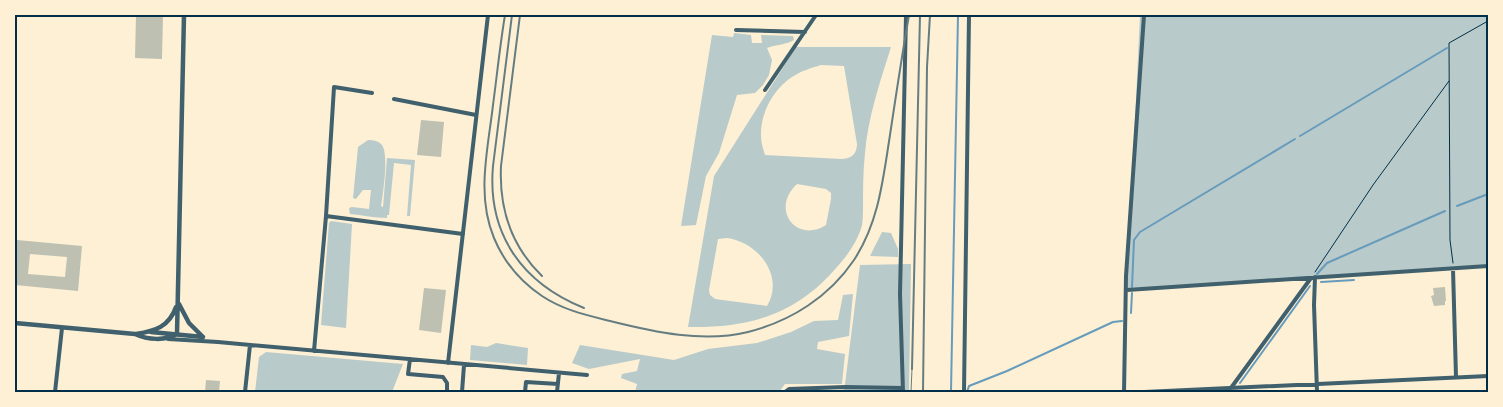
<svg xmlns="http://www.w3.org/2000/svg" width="1503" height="407" font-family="'Work Sans',sans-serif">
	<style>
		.green { fill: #b9caca; fill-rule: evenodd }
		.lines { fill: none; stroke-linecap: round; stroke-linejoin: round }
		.stream { stroke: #669bbc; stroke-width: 2 }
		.building { fill: #bec0b2; fill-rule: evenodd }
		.path { stroke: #003049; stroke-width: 1 }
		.minor { stroke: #3f606c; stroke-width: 4 }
		.tertiary { stroke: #3f606c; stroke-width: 4.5 }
		.tram { stroke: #657d81; stroke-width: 1 }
		.rail { stroke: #657d81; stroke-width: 2 }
		.neatline { fill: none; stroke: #003049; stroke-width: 2 }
	</style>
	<rect width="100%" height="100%" fill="#fdf0d5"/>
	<path class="green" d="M1140,15H1488V266L1127,290Z
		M734,33L751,35L752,43H762L761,35L791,36H793L794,40C789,44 774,45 767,48L772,60L769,75L763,85L755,93L737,95L719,153L706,176L696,225L681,226L712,35L733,37Z
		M796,47H891C880,82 868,117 865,153C863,171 863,189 863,206C863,212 863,220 862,225C858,241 847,256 837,267C796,315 749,328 688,327L714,176ZM821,65L844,66L857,144C857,154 851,159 841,159L765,155C763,149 761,142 761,136C760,114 773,89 792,77C801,71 811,68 821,65ZM797,184L826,189L831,193V199L826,225C796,244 770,209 797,184ZM727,238C758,242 785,276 767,306L715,299L710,295L709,290L718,239Z
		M368,140C373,140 379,141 382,145C389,155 383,193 381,206L383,207L387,158L415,160L410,216H407L411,165L394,163L389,215H387V218C374,218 363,215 350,214L349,208L352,207L369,209L371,190H363L356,199L353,198L358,147Z
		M331,221L352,224L346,328L321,325L329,223Z
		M882,232L891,233L898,249V257L870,256Z
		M911,264L909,392H844L860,265Z
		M853,294L849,336L818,342L817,349L845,354L842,384H785L779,392H635L637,384L621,378L622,374L637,371L640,359L589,369L572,363L580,345L674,360L708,349L757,343L791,332L814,321L838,320L843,295Z
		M496,343L528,348L527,365L470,360L471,345L487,347Z
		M266,352L403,364L392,392H255L259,357Z"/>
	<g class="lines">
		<path class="stream" d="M1300,136L1447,48
			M1457,206L1488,194
			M1317,274L1327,263L1445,211
			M1321,282L1354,280
			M1132,287L1134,240L1140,232L1295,139
			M1131,313L1132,293
			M1240,383L1310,286
			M795,391L807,392
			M951,392L958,15
			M967,392L969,386L1007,371L1113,322L1122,321"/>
	</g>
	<path class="building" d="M136,15H163L162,59L135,58Z
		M421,120L444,122L441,157L417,155Z
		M17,240L82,246L78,291L15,285ZM30,254L67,257L65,277L28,274Z
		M1445,287L1446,301H1445V305L1434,306L1431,296L1434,295L1433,288Z
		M424,288L446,290L441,333L419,330Z
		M206,380L220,381L219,392H205Z"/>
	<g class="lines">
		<path class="path" d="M1453,263L1450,240L1449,43L1488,21
			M1315,272L1373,185L1449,81"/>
		<path class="minor" d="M736,30L805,32
			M765,90L816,15
			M394,99L476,115
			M326,216L463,234
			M1453,269L1456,377
			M1315,277L1314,305L1317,392
			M1127,290L1488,266
			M168,339L218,342L587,375
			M314,351L326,216L334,87L372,93
			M410,359L408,374L443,377L447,383V392
			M448,363L488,15
			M55,392L62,328
			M245,392L250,345
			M462,392L464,365
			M525,392L526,382L558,384
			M557,392L559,373
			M785,392L789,389L845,387L903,388
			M903,392L900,294L906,15
			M964,392L969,15
			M1124,392L1126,276L1144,15
			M1144,392L1488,376
			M1228,392L1311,278"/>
		<path class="tertiary" d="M179,304L189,323L202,336
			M15,323L135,334C148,340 165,341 177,334
			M151,332L203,337
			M136,334C155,331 169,327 176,307
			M177,334L184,15"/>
		<path class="tram" d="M911,392L912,369"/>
		<path class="rail" d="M505,15C500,45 497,75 493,105C488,149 476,195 494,238C504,262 521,282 542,296C563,310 586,315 610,321C654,332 703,343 748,332C791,321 829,297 854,260C879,222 883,179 890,135C896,95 902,55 909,15
			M512,15L493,166C487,234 522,283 584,308
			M520,15L501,166C499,208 511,246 542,276
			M912,369L920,15
			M923,392L927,67L930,15"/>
	</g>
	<rect width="1503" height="407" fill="none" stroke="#fdf0d5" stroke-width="32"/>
	<rect x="16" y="16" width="1471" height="375" class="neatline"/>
</svg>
